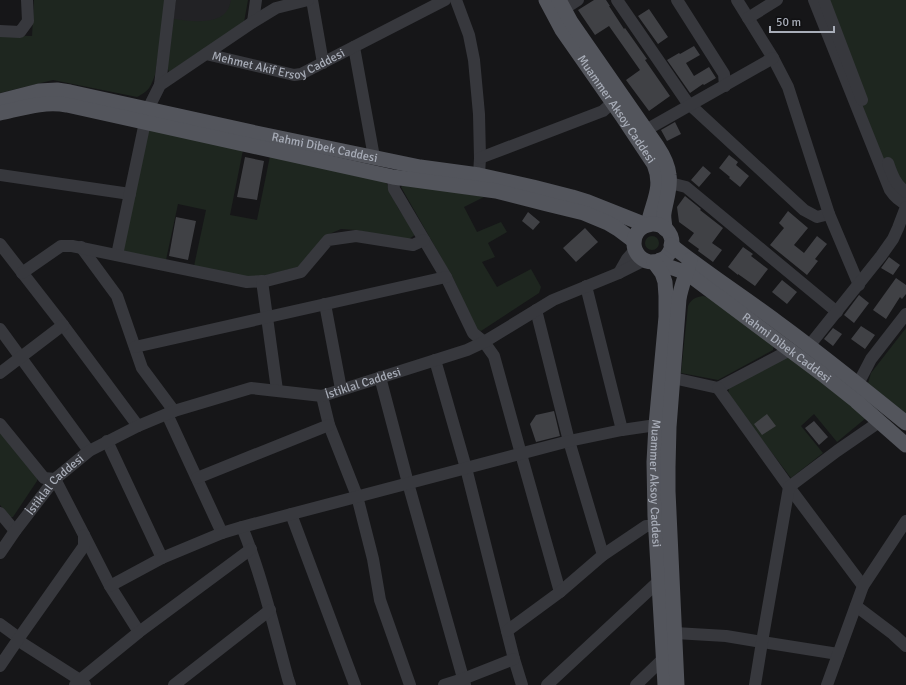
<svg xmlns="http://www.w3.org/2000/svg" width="906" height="685" font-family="Signika,sans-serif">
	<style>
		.built { fill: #222225 }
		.green { fill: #1e261f }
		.building { fill: #404145 }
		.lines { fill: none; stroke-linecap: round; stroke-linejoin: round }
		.minor { stroke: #37383d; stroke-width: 12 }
		.major { stroke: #53555c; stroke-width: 15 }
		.labels { text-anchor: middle; stroke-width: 4; stroke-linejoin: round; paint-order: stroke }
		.street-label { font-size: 12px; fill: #a8adb8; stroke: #111113 }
	</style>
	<rect width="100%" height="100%" fill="#161618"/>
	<path class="built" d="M176,0H248L167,67Z"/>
	<path class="green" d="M34,0H166L155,75C150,88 149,91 137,97L53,80L0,93V35L32,36Z
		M231,0H248L244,22L169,72L167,67L174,19C188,21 216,25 226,12C229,9 230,4 231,0Z
		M821,0H906V217Z
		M148,129L243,150L230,215L257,220L270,156L385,180L398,208L416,234L408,240L356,230L341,229L327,235L301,266L264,276L244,277L194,266L206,210L178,204L166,260L122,251Z
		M404,184L484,197L464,207L477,232L501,222L507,232L488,243L495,257L482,262L497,287L531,269L541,287L539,293L481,331L475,328L454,280L401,187Z
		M645 243a7 7 0 1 1 14 0a7 7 0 1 1-14 0Z
		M703,296L710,298L774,345L773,350L718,380L681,373L688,306C691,299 696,297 703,296Z
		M906,328V414L868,383L871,373Z
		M790,355L866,418L837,442L814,414L801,426L823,453L791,478L728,395L729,388Z
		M0,432L37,477V481L13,517H9L0,505Z"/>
	<path class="building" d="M594,0H606L610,6H609L624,29L625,28L647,59L645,60L670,96L649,111L626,80L640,70L609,26L595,35L578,10Z
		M649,9L668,37L658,44L638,16Z
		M694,46L700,55L686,63L694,76L709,67L716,78L704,85L703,84L690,93L667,60L679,53L680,54Z
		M675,122L681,134L667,141L661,130Z
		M729,155L738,162L736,165L749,176L740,187L729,178L730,177L719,168Z
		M245,157L264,161L257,200L237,197Z
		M703,166L711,173L699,187L691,180Z
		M685,196L701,209L700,210L723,228L712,243L722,250L713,262L698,251L699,249L688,241L694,233L679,222L677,207Z
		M788,211L808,228L794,245L804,253L817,236L827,244L815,259L818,261L807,275L770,245L784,228L779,223Z
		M528,212L540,222L533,230L522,221Z
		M176,217L196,221L188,260L169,256Z
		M585,228L598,242L576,262L563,248Z
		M743,247L753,254L751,256L768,269L755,286L738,274V275L728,267Z
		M889,257L900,265L893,275L881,268Z
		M896,278L906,285V294L902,299L900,297L886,319L873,310Z
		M782,280L797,292L787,304L772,292Z
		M859,295L869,303L854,323L844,315Z
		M861,326L875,335L865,349L851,339Z
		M833,328L842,334L833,346L824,339Z
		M554,411L560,436L536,442L530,424L536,415Z
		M767,414L776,426L762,435L754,424Z
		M814,421L828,437L819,445L805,428Z"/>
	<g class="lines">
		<g class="minor">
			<path d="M312,0L323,63"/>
			<path d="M456,0L469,35L474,60L479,114L480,158L479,175"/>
			<path d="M617,0L687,102L804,210L817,217L829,214"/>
			<path d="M677,0L724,74L725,86"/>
			<path d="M737,0L773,58L788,87L829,214L859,285"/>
			<path d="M814,0L890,190C894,196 899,201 906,204"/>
			<path d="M824,0L862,100"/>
			<path d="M564,9L578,0"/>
			<path d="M748,18L777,0"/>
			<path d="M253,22L256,0"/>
			<path d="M0,31L20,32L28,21L27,0"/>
			<path d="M354,47L374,157"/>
			<path id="s1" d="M206,54L294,75L301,74L445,0"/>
			<path d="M160,85L170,0"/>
			<path d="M646,130L773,58"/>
			<path d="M480,158L603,111L612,103"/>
			<path d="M888,163C892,175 896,185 906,192"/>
			<path d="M0,175L130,194"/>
			<path d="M393,177L394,189L446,277L473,333L484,342L494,356L521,454L560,592"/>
			<path d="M670,183L686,187L837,312"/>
			<path d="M0,244L63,325L138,426"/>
			<path d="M81,247L117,296L142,368L174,411"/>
			<path d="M117,255L145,122L148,109L160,85L253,22L276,8L308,0"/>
			<path d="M22,273L61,246H72L247,282L266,281L301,272L328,240L356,236L413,245L424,240"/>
			<path d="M619,273L627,259L635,250"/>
			<path d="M262,281L277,390"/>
			<path d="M586,286L622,430"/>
			<path d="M325,304L341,389"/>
			<path d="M536,310L569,441L603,555"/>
			<path d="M0,329L89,451"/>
			<path d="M809,346L881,256L893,239L898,228L906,207"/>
			<path d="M135,347L446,277"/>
			<path d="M435,360L466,468L514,659L522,685"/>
			<path d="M0,373L63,325"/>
			<path d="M380,377L408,483L465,685"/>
			<path d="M673,378L718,388L790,350"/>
			<path d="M858,384L871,359L906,314"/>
			<path d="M718,388L789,487L863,586"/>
			<path d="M322,396L329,425L357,496L373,559L380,600L410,685"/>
			<path d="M167,414L222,533"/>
			<path d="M0,424L44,478L55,479L84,535L110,586L139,632"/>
			<path d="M107,441L162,558"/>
			<path d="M197,478L329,425"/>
			<path d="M0,513L15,531"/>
			<path d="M291,514L355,685"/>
			<path d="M242,527C262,576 274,628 288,679L290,685"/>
			<path id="s2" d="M0,553L15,531L55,479L89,451L138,426L174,411L251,388L322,396L467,350L484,342L553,300L619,273L645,260"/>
			<path d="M110,586L162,558L222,533L242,527L569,441L622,430L656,425"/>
			<path d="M856,606L893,634L906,646"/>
			<path d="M0,624L19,638L22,643L80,680L85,685"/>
			<path d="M507,631L560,592L603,555L646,526H656"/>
			<path d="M675,633L726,636L762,642L838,654"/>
			<path d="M0,666L19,638L84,546V535"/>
			<path d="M75,685L80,680L139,632L251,549"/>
			<path d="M174,685L270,610"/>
			<path d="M444,685L463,679L514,659"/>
			<path d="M547,685L659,581"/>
			<path d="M636,685L664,658"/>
			<path d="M755,685L762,642L789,487L837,451L879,422"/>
			<path d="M827,685L863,586L906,521"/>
		</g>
		<g class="major">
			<path id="s3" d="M546,0L562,30L622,116L654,164C664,188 652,202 648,225"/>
			<path d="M559,0L571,22L657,146C663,155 668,164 669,175C671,188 666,200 664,213C663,218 665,224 665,229"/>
			<path id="s4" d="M0,101L39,91L57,90L70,92L256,133L420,167L479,175L533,187L572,197L588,202L646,225"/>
			<path d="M0,113C23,108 44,101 67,105L393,177L496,191L547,204L584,213L608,223L618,229L634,241"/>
			<circle cx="653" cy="243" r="19"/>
			<path d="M671,245C705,272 742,296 777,322C821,354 864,389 906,423"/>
			<path id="s5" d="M660,260L667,266L687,273L822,374L856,401L906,445"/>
			<path id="s6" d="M654,262L662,273L665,282L666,296V317L656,425L654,462L655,516L665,685"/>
			<path d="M677,685L668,491V467L669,427L679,299C681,286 687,273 690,260"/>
		</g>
	</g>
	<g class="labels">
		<g class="street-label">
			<text dy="4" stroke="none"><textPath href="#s1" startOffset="76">Mehmet Akif Ersoy Caddesi</textPath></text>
			<text dy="4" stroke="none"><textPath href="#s3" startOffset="130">Muammer Aksoy Caddesi</textPath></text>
			<text dy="4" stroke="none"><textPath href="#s4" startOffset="332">Rahmi Dibek Caddesi</textPath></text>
			<text dy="4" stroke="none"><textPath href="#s5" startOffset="155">Rahmi Dibek Caddesi</textPath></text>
			<text dy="4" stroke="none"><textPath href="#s2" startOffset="425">İstiklal Caddesi</textPath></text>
			<text dy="4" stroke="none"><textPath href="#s6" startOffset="225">Muammer Aksoy Caddesi</textPath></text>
			<text dy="4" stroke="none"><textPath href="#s2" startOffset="88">İstiklal Caddesi</textPath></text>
		</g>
	</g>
	<path d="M770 26v6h64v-6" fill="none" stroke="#a8adb8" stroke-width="2"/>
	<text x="776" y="26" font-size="12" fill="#a8adb8" stroke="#111113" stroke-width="3" paint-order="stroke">50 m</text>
</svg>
